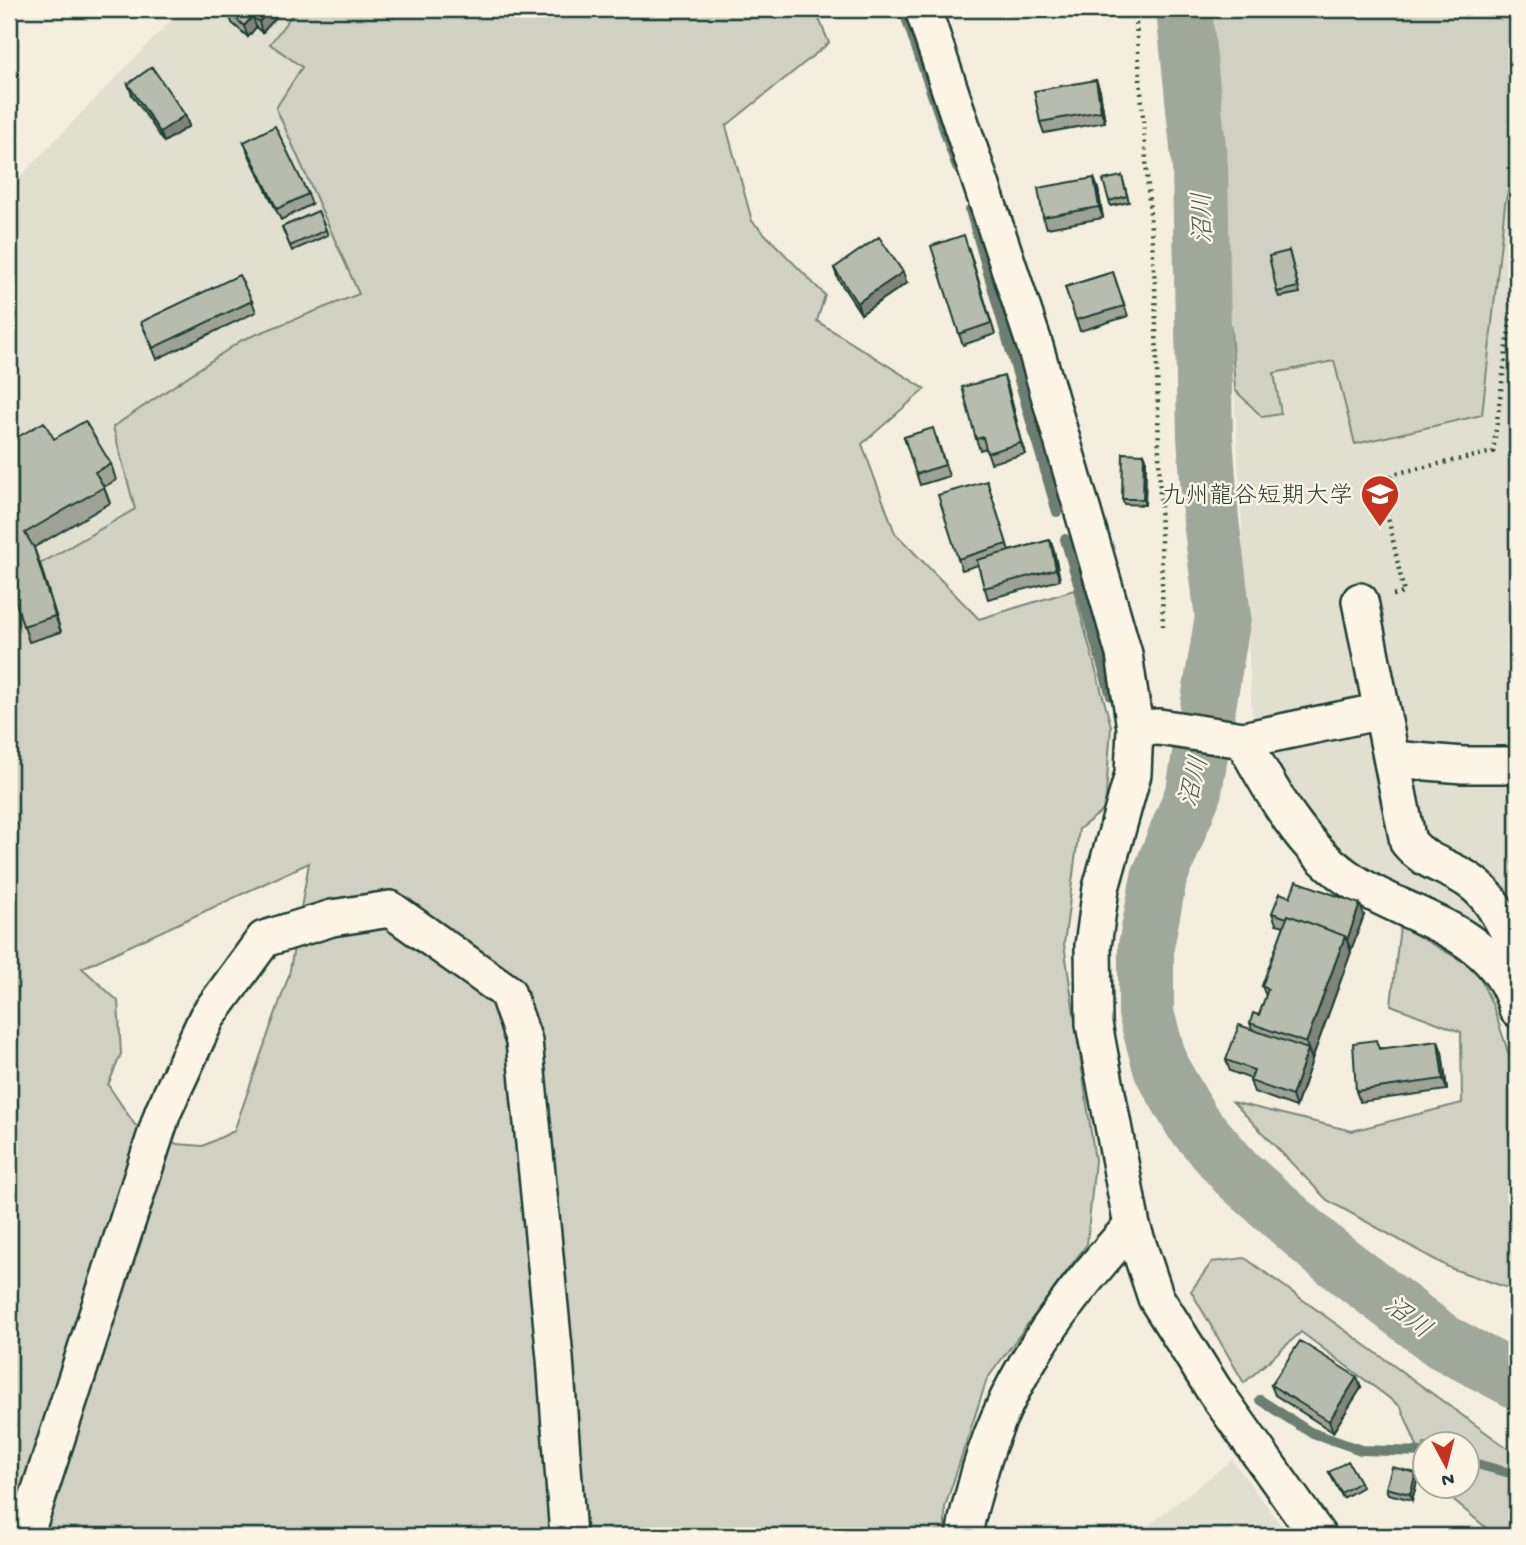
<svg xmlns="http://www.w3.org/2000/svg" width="1526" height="1545" font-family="'Gochi Hand','Klee One',sans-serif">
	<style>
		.built { fill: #e1dfd0 }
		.green { fill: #d0d1c2; stroke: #78877b; stroke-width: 2; fill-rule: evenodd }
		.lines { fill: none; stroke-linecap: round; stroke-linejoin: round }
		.stream { stroke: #6c7d72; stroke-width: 10 }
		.river { stroke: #a0a89b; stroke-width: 56 }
		.minor-casing { stroke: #1f3d34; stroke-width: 40 }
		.path { stroke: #1f3d34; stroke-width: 4.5; stroke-dasharray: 2 5; stroke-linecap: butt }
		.minor { stroke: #fcf5e5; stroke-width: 35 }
		.wall { fill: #9ea296; stroke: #1f3d34; stroke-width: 2 }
		.shaded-wall { fill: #81847a; stroke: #1f3d34; stroke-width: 2 }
		.building { fill: #b8bcae; stroke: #1f3d34; stroke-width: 2 }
		.labels { text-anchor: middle; stroke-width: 5; stroke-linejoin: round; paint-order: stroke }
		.poi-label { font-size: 24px; fill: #1f3d34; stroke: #fcf5e5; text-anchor: end }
		.water-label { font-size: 26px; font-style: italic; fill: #465d53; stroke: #fcf5e5 }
	</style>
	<rect width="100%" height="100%" fill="#f3eede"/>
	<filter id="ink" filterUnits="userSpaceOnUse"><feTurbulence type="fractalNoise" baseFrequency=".0143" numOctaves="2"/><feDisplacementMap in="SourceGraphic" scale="14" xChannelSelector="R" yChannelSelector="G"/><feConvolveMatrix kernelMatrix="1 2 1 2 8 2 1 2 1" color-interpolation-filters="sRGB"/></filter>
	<g filter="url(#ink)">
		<path class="built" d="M182,9L296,11L302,66L276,108L360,294L242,340L135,509L40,564L61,632L29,642L9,575V188Z
			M1202,9L1505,203L1517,161V971L1335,853L1280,786L1252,712L1231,330L1216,266Z
			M1232,1460L1289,1536H1135Z"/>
		<path class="green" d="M293,9H815L829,43L726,126L752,221L825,295L817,321L925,389L862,444L895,533L979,619L1074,590L1111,726L1105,809L1079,829L1064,944L1095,1160L1087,1244L987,1379L945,1507V1536H9V575L61,632L40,564L135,509L113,427L242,340L359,294L276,108L302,67L270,44L295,11ZM309,863L289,975L234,1131L203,1146L177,1144L135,1125L108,1085L121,1054L118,1001L82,968Z
			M1202,9H1517V154L1505,204L1482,415L1355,444L1334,361L1274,373L1281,414L1262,417L1235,390L1231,330L1216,266Z
			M1400,926L1476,969L1493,1006L1509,1055L1517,1111V1291L1450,1268L1327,1200L1233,1102L1352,1131L1462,1103L1461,1032L1391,1005Z
			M1245,1258L1517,1455V1536H1496L1436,1486H1466V1444H1424V1463L1401,1407L1301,1332L1244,1383L1191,1291L1212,1262Z"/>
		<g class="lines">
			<path class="stream" d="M903,9L957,168
				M970,210L1057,512
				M1065,539L1111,696
				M1260,1400L1310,1432L1361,1450L1424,1452
				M1466,1461L1517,1475"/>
			<path class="river" d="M1184,9L1200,167L1205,437L1211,520L1223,617L1194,791L1159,878L1146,946V1013L1161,1068L1192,1122L1236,1173L1324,1251L1443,1342L1517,1381"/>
			<g class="minor-casing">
				<path id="minor" d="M923,9L1034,343L1124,654L1135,728L1133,774L1101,888L1093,946L1094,1024L1132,1226L1156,1298L1214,1390L1318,1536
					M1360,601L1408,842C1427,865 1448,865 1471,882C1494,898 1503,924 1517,948
					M1135,728L1159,727L1243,740L1382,711
					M1243,740C1271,790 1298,842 1345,876C1405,919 1496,927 1517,1009
					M1392,759L1463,765H1517
					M25,1536L163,1112L207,1017L264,939L332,918L390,909L507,992L524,1041L555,1358L568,1536
					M965,1536C965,1521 971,1504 975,1489C999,1388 1062,1301 1132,1226"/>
			</g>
			<path class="path" d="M1135,9L1155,283L1163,626
				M1393,595L1404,593L1382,488L1393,474L1493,452L1517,268"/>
			<use href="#minor" class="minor"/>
		</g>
		<path class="wall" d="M229,12L280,13L262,33L256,27L248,37L232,23Z
			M1096,80L1100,91L1105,122L1044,133L1040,122Z
			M128,84L185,115L189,126L164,142L132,95Z
			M244,142L308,194L312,204L281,220L248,153Z
			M1122,176L1129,202L1111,206L1109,201Z
			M1094,178L1098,189L1103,218L1047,228L1043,217Z
			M318,211L328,235L292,251L282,227Z
			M968,246L995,334L963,345L959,334Z
			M1289,251L1300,293L1279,297L1277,292Z
			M834,268L907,283L861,314L838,279Z
			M1113,272L1128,316L1080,331L1065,287Z
			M252,301L256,312L157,359L141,322Z
			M1008,387L1025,454L991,463L986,448L980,450L976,439Z
			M904,437L937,438L949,476L920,485Z
			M54,439L111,464L116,480L104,487L110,503L33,548L61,632L29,642L9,578Z
			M1144,454L1146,459L1145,505L1124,504L1122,499Z
			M987,481L1009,551L1050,540L1054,551L1060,580L988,599L978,565L962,570L958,559Z
			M1290,897L1364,915L1351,950H1350L1351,952L1312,1059L1311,1058L1312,1060L1296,1107L1254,1092L1250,1081L1251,1079L1230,1071L1226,1060L1252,1029L1250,1023L1259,1015L1266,996L1262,986L1284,926L1276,924L1272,913Z
			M1379,1048L1442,1052L1447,1090L1360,1102L1356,1091Z
			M1271,1385L1361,1388L1333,1432L1275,1395Z
			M1329,1472L1360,1482L1362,1487L1343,1498Z
			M1416,1473L1418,1478L1412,1500L1388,1494L1386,1488Z"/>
		<path class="shaded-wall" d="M270,9H278L280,13L262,33L259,22Z
			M253,16L256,27L248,37L244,26Z
			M1096,80L1100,91L1105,122L1101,111Z
			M185,115L189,126L164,142L160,132Z
			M1094,178L1098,189L1103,218L1099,207Z
			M903,272L907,283L861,314L857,303Z
			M1004,376L1008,387L1025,454L1021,443Z
			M1144,454L1146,459L1145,505L1143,499Z
			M1050,540L1054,551L1060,580L1056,569Z
			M34,548L40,564L61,632L55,616Z
			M1360,904L1364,915L1351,950L1347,940Z
			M1345,936L1351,952L1312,1059L1306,1043Z
			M1438,1041L1442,1052L1447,1090L1443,1079Z
			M1308,1049L1312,1060L1296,1107L1292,1096Z
			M1357,1377L1361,1388L1333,1432L1329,1421Z
			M1416,1473L1418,1478L1412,1500L1410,1494Z"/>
		<path class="building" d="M231,9H270L259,22L253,16L244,26L229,12Z
			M152,67L185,115L160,132L128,84Z
			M1096,80L1101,111L1040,122L1034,91Z
			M275,126L308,194L277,209L244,142Z
			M1122,176L1127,196L1109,201L1103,180Z
			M1094,178L1099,207L1043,217L1038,188Z
			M318,211L326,230L290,246L282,227Z
			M964,235L991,323L959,334L931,246Z
			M879,237L903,272L857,303L834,268Z
			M1289,251L1298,287L1277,292L1269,256Z
			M1113,272L1124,306L1076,320L1065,287Z
			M239,275L252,301L153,348L141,322Z
			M1004,376L1021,443L987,453L983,437L976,439L962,387Z
			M85,421L111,464L95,472L104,487L25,533L34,548L55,616L23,626L9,578V442L44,422L54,439Z
			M933,428L945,465L916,474L904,437Z
			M1123,453L1144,454L1143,499H1122Z
			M987,481L1007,544L958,559L938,495Z
			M1050,540L1056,569L984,588L977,560Z
			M1296,881L1360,904L1347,940L1345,936L1288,915L1287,918L1272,913L1280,893L1290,897Z
			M1288,915L1345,936L1306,1043L1250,1023L1253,1013L1259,1015L1268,989L1262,986Z
			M1239,1025L1308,1049L1292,1096L1250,1081L1254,1070L1226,1060Z
			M1376,1040L1379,1049L1438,1041L1443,1079L1356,1091L1353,1043Z
			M1300,1341L1357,1377L1329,1421L1271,1385Z
			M1348,1461L1360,1482L1341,1493L1329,1472Z
			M1392,1467L1416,1473L1410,1494L1386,1488Z"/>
	</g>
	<defs>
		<g id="university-pin" transform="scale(2.0125)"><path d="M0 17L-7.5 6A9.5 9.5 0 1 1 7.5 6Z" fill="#c8321e" stroke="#fcf5e5"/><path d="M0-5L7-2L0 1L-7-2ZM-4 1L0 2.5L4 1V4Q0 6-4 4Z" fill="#fff"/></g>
	</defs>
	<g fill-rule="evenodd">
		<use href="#university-pin" x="1380" y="494"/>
	</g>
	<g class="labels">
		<g class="poi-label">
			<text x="1353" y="502">九州龍谷短期大学</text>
		</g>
		<g class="water-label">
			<text transform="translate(1201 218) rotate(-91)" y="9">沼川</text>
			<text transform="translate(1192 781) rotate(-76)" y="9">沼川</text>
			<text transform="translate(1409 1316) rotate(37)" y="9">沼川</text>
		</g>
	</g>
	<rect width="1526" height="1545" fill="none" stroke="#fcf5e5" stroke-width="35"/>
	<rect x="18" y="18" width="1491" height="1510" fill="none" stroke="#1f3d34" stroke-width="2.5" filter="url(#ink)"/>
	<g transform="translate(1446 1465) rotate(173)"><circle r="33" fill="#fcf5e5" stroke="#a4ab9e" stroke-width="2"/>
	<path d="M0-5L12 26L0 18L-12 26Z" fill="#c8321e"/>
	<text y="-10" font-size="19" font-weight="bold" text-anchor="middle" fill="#1f3d34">N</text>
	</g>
</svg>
